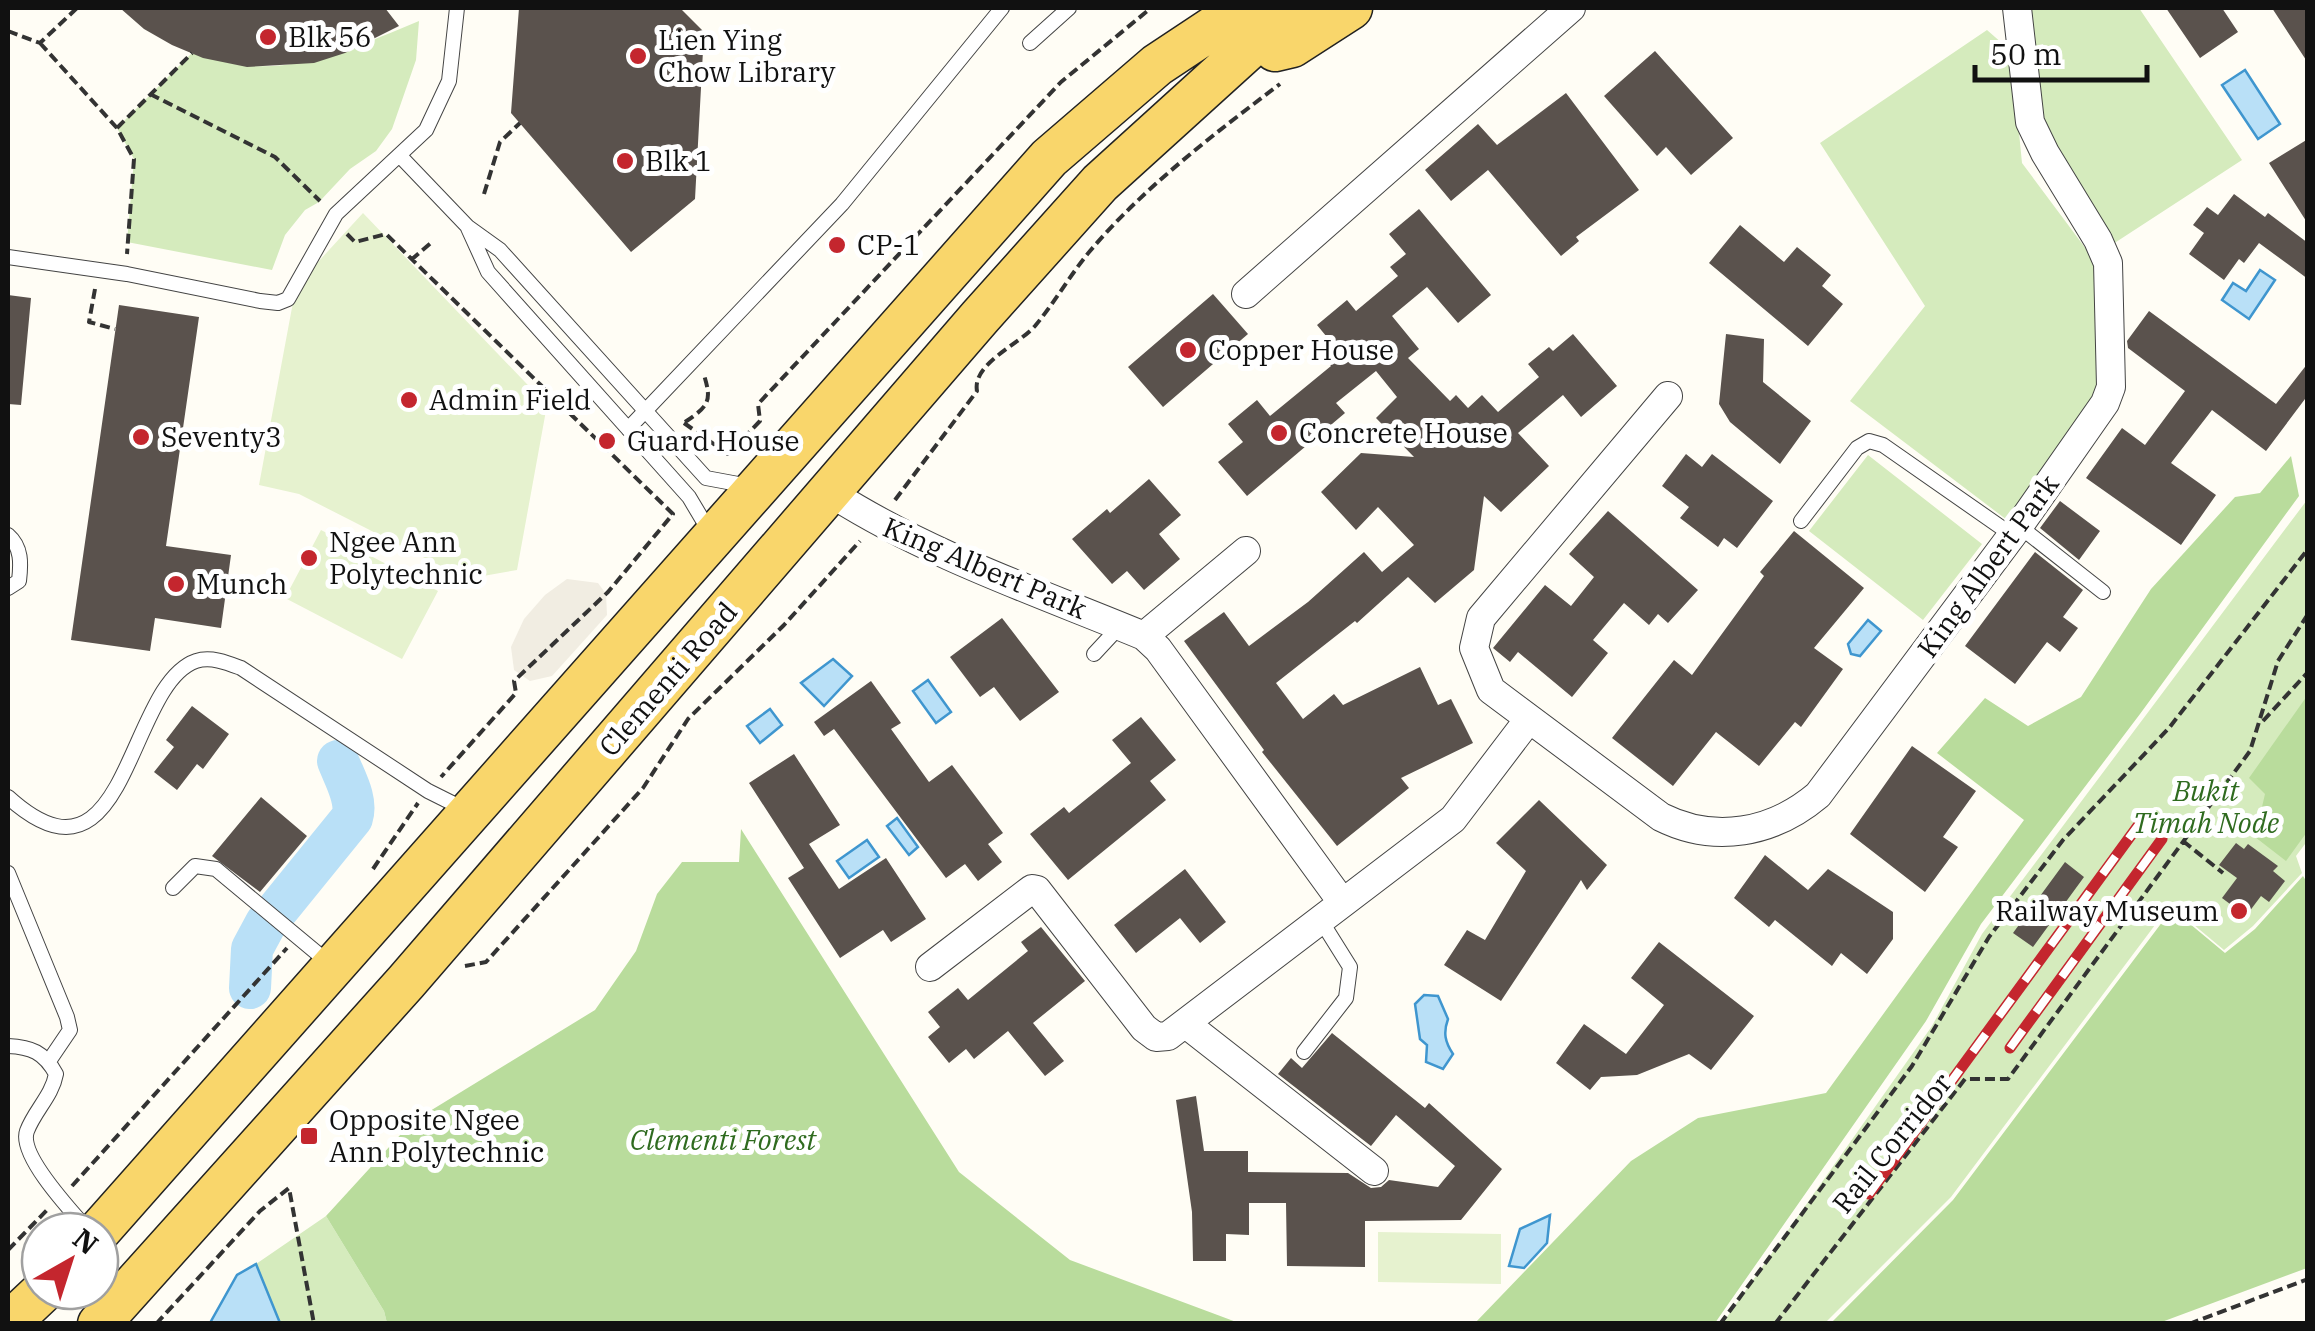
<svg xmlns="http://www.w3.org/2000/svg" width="2315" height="1331" font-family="'IBM Plex Serif',serif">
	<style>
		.green { fill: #d5ebbd }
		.forest { fill: #b9dc9c }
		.pitch { fill: #e6f2cf }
		.plaza { fill: #f1ede2 }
		.water { fill: #b9e0f7; stroke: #3f96cf; stroke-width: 2.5 }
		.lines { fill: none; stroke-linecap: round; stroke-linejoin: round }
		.river { stroke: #b9e0f7; stroke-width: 42 }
		.building { fill: #5a524d }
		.lane-casing { stroke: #444; stroke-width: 16 }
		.street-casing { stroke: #444; stroke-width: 30 }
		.primary-casing { stroke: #222; stroke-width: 45 }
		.path { stroke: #333; stroke-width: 4; stroke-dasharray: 10 5; stroke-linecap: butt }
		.lane { stroke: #fff; stroke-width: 14 }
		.street { stroke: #fff; stroke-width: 28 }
		.primary { stroke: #f9d66b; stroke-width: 42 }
		.rail-casing { stroke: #c4262e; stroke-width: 11 }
		.rail { stroke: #fff; stroke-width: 8; stroke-dasharray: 22; stroke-linecap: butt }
		.poi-dot { fill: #c4262e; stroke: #fff; stroke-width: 4 }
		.labels { text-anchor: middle; stroke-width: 10; stroke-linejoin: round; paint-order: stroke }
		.poi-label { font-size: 28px; fill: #111; stroke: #fff; text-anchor: start }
		.street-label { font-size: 28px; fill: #111; stroke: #fff }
		.park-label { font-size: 28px; font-style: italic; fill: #2f6b1f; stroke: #fff }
	</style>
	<rect width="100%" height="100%" fill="#fffdf5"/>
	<path class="green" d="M2028,8H2139L2242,160L2113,244L2039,121Z
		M419,21L416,60L392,129L376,151L350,169L319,202L305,210L285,235L272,270L127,242L134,159L117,128L192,53C211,57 233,66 253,66C312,69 365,43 419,21Z
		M1987,30L2011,51L2022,163L2098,265L2097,397L2011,523L1850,401L1925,306L1820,143Z
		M1868,455L1982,544L1923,620L1809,531Z
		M2307,500L2308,840L2296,856L2302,873L2253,926L2224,950L2170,905L1951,1197L1825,1323L1722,1324L1932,1026L1982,934Z
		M326,1216L384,1311L387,1323H280L256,1264Z"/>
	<path class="forest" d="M2291,456L2299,496L2140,714L1981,924L1926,1021L1715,1323H1475L1631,1161L1698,1118L1826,1093L2024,820L1937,753L1985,698L2028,726L2081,697L2151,589L2235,497L2260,493Z
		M2307,696V832L2286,861L2255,837L2265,794L2249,778Z
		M741,829L959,1172L1070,1260L1239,1323H387L384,1311L326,1216L412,1122L595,1010L636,951L657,894L682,862H739Z
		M2303,876L2308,884L2307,1268L2159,1323H1831L1953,1200L2172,909L2225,953L2255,929Z"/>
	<path class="pitch" d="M363,213L547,405L517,570L466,579L299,494L259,485L296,286Z
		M321,530L438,591L402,659L285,598Z
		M1378,1232L1501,1234V1284L1378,1282Z"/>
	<path class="plaza" d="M567,579L598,583L606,594L607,615L552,676L530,681L514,670L511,647L524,619L545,595Z"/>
	<path class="water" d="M2245,70L2280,124L2258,139L2222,85Z
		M2260,270L2275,280L2249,319L2222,300L2233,283L2246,291Z
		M1868,620L1881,631L1860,656L1851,654L1848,644Z
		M833,659L852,676L824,706L801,683Z
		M928,680L951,712L936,723L913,691Z
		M770,709L782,725L760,743L747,726Z
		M897,818L918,847L909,855L887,826Z
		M867,840L879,857L849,878L837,861Z
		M1424,995L1438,996L1448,1019C1443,1033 1445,1042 1453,1054L1443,1069L1426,1062L1427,1045L1420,1039L1415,1004Z
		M1550,1215L1547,1243L1524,1268L1509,1266L1520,1229Z
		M256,1264L280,1323H210L237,1275Z"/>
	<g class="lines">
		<path class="river" d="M279,908L352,818C358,800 345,779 338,761
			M250,988L252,949L266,923"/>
	</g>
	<path class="building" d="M120,8H385L399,26L345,53L314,63L247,67L203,58L172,45L144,29Z
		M519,8H680L704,32L695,199L631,252L511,113Z
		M2166,8H2222L2238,32L2200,58Z
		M2272,8H2308V63Z
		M1655,51L1733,138L1691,175L1666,147L1657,156L1604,96Z
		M1566,93L1639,190L1576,237L1579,241L1561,256L1488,170L1451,201L1425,170L1478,124L1497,145Z
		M2308,139V224L2269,163Z
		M2234,194L2265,217L2268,213L2308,243V279L2259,243L2244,263L2239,259L2224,280L2189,254L2204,233L2193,225L2207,207L2218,215Z
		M1419,209L1491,295L1458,323L1427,287L1392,316L1419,349L1408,358L1450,401L1456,395L1468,408L1482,395L1498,412L1539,377L1528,364L1549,347L1553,351L1573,334L1617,386L1581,417L1563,395L1518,433L1549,466L1501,512L1484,496L1474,570L1435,603L1408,577L1357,623L1355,621L1276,683L1303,719L1334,694L1343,705L1420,667L1438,705L1451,699L1473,743L1401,778L1409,788L1337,846L1262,752L1264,750L1184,641L1224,612L1249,646L1308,602L1364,552L1382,572L1414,545L1378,507L1356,530L1321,492L1361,453L1414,457L1376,418L1397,397L1376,371L1336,403L1345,413L1247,496L1218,462L1243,442L1228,424L1257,400L1270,416L1331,366L1319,351L1331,342L1317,325L1347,300L1356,311L1398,276L1390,267L1406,254L1389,234Z
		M1740,225L1784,262L1797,247L1831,275L1822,286L1843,304L1808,346L1709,263Z
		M1213,294L1248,334L1163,407L1128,367Z
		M8,295L31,298L21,405L8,404Z
		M119,305L199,317L166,546L231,555L221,628L155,618L150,651L71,640Z
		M2149,311L2276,404L2308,363V395L2266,451L2212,410L2171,463L2216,495L2181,545L2086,478L2122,428L2145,445L2185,391L2128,348L2127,341Z
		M1726,334L1764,339L1763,382L1811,421L1780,464L1730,422L1719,404Z
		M1686,454L1702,467L1712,454L1773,501L1737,548L1724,538L1718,547L1680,518L1689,507L1662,486Z
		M1149,479L1181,515L1159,534L1180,559L1144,590L1127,571L1112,584L1072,539L1107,509L1110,513Z
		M2060,501L2100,531L2079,560L2040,528Z
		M1608,511L1698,590L1668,623L1658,614L1649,625L1624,603L1593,640L1608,653L1572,697L1518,652L1510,662L1493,648L1545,585L1571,606L1594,577L1569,554Z
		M1794,531L1864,588L1814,648L1843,669L1801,727L1795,722L1759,766L1716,732L1673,786L1612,738L1674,660L1692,675L1764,576L1760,572Z
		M2035,552L2083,590L2063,617L2078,628L2060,652L2047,642L2015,684L1965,646Z
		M1002,618L1059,692L1020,721L994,687L980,697L950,657Z
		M871,681L901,723L891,729L929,782L952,765L1003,833L988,844L1002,862L978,881L965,864L946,878L834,729L824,736L814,722Z
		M192,706L229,734L203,769L197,764L177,790L154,772L174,747L166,740Z
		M1141,717L1176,760L1150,781L1166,800L1068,880L1030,834L1064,807L1069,813L1131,763L1112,740Z
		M1912,746L1976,791L1943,837L1958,847L1925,892L1850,834Z
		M794,754L840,825L809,844L839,889L886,858L926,919L891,942L883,930L840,958L788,878L804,868L749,783Z
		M261,797L307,836L260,892L212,856Z
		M1539,800L1607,865L1587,890L1581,880L1501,1001L1444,965L1467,930L1485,940L1526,871L1496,843Z
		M2236,843L2244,849L2248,844L2278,866L2273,871L2285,881L2269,902L2261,896L2246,916L2222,898L2237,878L2219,865Z
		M1765,855L1808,890L1828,869L1893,912V939L1867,974L1841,953L1832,966L1775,920L1769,927L1734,898Z
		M2065,862L2084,877L2033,947L2013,933Z
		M1185,869L1226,922L1200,943L1180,918L1136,953L1114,925Z
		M1041,927L1085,981L1033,1023L1064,1061L1045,1076L1008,1031L974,1059L966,1049L949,1063L928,1037L940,1027L928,1012L958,988L968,1000L1028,951L1021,942Z
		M1659,942L1754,1016L1711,1070L1689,1054L1637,1075L1601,1077L1590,1090L1556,1063L1584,1024L1626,1054L1664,1005L1631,978Z
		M1332,1033L1425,1108L1429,1103L1502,1169L1461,1220L1365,1221V1267L1287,1266L1286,1203H1249V1235L1226,1234V1261H1193L1192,1212L1176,1100L1196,1096L1204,1151H1248V1172L1348,1173L1371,1188L1381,1187L1389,1180L1438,1187L1455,1166L1396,1115L1371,1146L1278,1074L1291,1058L1302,1068Z"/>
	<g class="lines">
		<g class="lane-casing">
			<path id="lane" d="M1030,43L1069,8
				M401,157L468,227L500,250L706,478L749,486
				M468,228L488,272L689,497L711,534
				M8,257L127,274L260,301L278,303L288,299L336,214L426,130L449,81L457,8
				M628,429L842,204L1002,8
				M1801,521L1857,448L1869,441L1883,445L2012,535
				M2019,526L2103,592
				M8,535C22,547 21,564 19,581L8,588
				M1094,654L1120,626
				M8,797C128,906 126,685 196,661C211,656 228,663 241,668L428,791L466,810
				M8,873L67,1017L70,1030L49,1061
				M173,888L195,866L216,869L329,963
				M8,1046C31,1047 44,1052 56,1074C52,1096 35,1110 27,1131C18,1155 73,1213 89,1231
				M1304,1052L1346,998L1350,967L1320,919"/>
		</g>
		<g class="street-casing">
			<path id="street" d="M1246,294L1571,8
				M1668,396L1481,618L1474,648L1491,690L1661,817C1715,844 1773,833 1818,795L2019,526L2105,403L2111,387L2108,263L2098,240L2045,153L2030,122L2017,8
				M831,493C928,555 1038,592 1144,636L1158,649L1342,902
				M1144,636L1246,551
				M930,967L1032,889L1037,890L1144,1028L1156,1037L1168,1036L1453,819L1529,719
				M1186,1024L1374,1171"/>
		</g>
		<g class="primary-casing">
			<path id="primary" d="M1275,50L1292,46L1351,8
				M99,1231L1049,158L1157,65L1243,8
				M8,1324L43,1291
				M99,1324L406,982L980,317L1100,183L1250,47L1300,8"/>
		</g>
		<path class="path" d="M8,31L40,43L77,8
			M40,43L117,128L134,159L127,254
			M150,94L275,157L320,201
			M117,128L192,53
			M484,194L500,142L520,123
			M347,234L355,242L386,234L673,514L608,592L514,681L516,693L441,777
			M411,260L433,241
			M95,289L89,322L115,329
			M685,422C709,406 712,401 704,375
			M684,423L728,454L760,421L758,404L1061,82L1151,8
			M895,500L977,391C972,364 1018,345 1035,326C1055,302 1070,275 1090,251C1143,188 1214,134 1280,84
			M2263,721L2308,672
			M2183,841L2223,873
			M373,869L418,803
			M465,966L486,962L643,788L688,719L784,625L860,541
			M72,1186L287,948
			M8,1250L47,1210
			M156,1324L260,1211L289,1188L314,1324
			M1720,1324L1912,1066L1989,937L2063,840L2169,728L2308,549
			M1775,1324L1965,1079H2008L2250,751L2278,661L2308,614
			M2189,1324L2308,1279"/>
		<use href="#lane" class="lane"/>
		<use href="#street" class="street"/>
		<use href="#primary" class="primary"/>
		<g class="rail-casing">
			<path id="rail" d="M2010,1048L2162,839
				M1869,1194L2140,823"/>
		</g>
		<use href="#rail" class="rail"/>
	</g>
	<g class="poi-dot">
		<circle cx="268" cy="37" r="10"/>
		<circle cx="638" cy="56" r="10"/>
		<circle cx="625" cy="161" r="10"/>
		<circle cx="837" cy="245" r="10"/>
		<circle cx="1188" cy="350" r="10"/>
		<circle cx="409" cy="400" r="10"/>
		<circle cx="1279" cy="433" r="10"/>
		<circle cx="141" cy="437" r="10"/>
		<circle cx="607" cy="441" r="10"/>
		<circle cx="309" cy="558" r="10"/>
		<circle cx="176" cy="584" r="10"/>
		<circle cx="2239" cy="911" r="10"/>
		<rect x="299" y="1126" width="20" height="20" rx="5"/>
	</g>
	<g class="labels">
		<g class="poi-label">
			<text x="288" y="47">Blk 56</text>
			<text x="658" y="50">Lien Ying<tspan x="658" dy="32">Chow Library</tspan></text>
			<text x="645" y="171">Blk 1</text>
			<text x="857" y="255">CP-1</text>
			<text x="1208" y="360">Copper House</text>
			<text x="429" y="410">Admin Field</text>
			<text x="1299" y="443">Concrete House</text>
			<text x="161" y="447">Seventy3</text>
			<text x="627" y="451">Guard House</text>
			<text x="329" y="552">Ngee Ann<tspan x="329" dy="32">Polytechnic</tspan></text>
			<text x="196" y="594">Munch</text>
			<text x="2219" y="921" text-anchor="end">Railway Museum</text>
			<text x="329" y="1130">Opposite Ngee<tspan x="329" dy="32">Ann Polytechnic</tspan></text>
		</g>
		<g class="street-label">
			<text transform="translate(1988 566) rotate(-54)" y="10">King Albert Park</text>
			<text transform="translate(985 568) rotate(23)" y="10">King Albert Park</text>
			<text transform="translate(668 679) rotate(-49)" y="10">Clementi Road</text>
			<text transform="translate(1892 1143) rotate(-51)" y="10">Rail Corridor</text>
		</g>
		<g class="park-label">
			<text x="2206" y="801">Bukit<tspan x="2206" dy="32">Timah Node</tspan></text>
			<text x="723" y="1150">Clementi Forest</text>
		</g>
	</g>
	<rect width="2315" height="1331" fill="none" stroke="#111111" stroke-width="20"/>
	<g transform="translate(70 1261) rotate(39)"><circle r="48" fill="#ffffff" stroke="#a0a0a0" stroke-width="2.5"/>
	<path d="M0-8L18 38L0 25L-18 38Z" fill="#c4262e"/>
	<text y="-15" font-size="28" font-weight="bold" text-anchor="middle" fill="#111111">N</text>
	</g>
	<path d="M1975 65v15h172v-15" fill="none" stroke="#111111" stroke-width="5"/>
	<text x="1990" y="65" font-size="30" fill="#111111" stroke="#ffffff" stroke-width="8" paint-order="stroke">50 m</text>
</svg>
